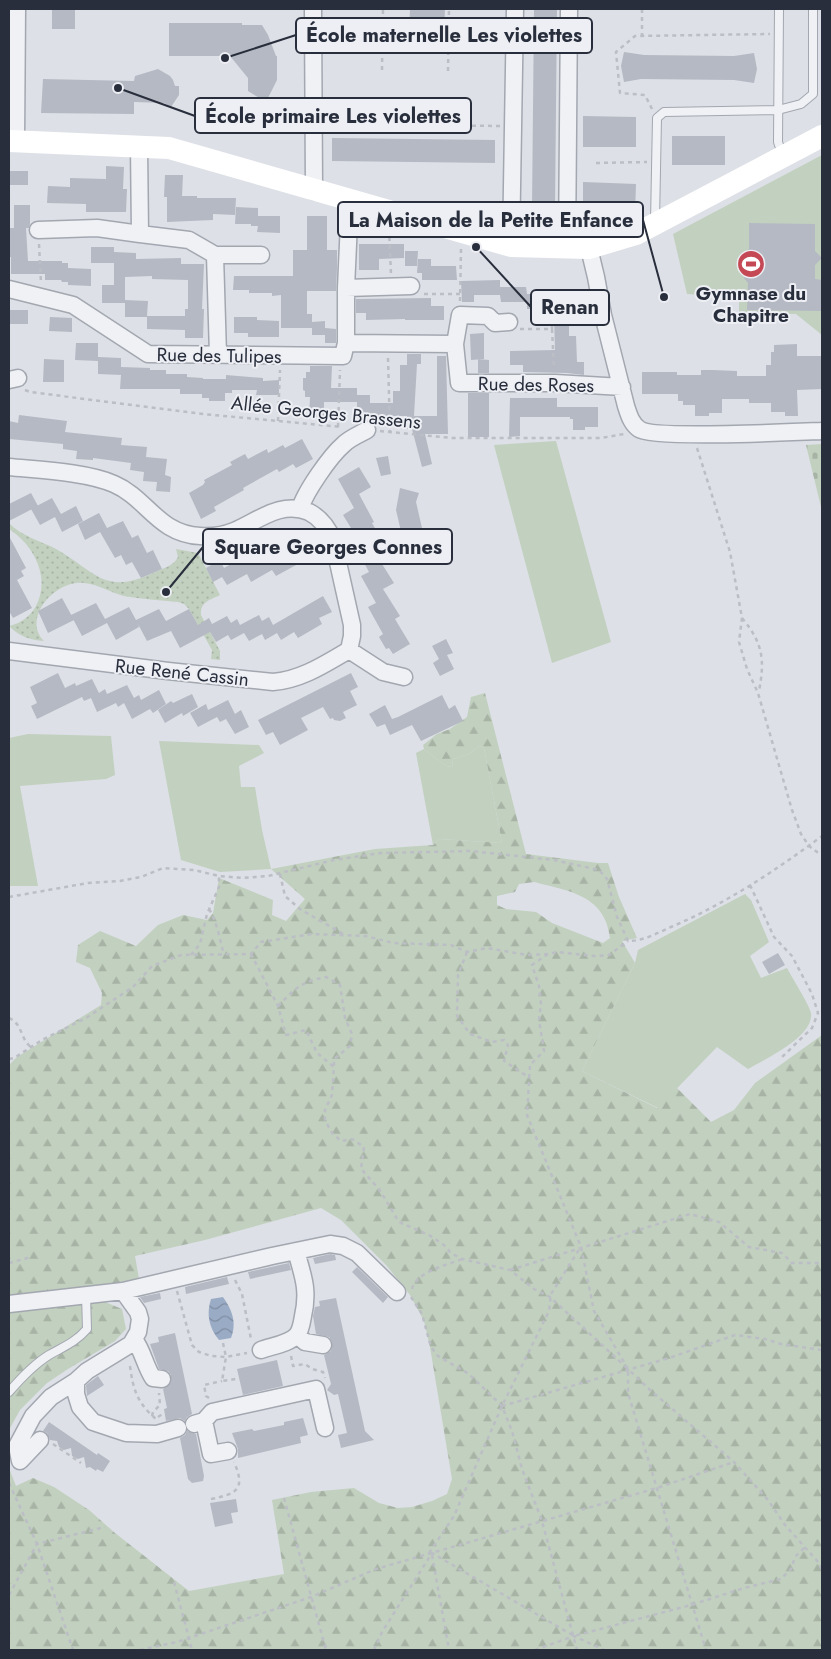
<svg xmlns="http://www.w3.org/2000/svg" width="831" height="1659" font-family="Jost,sans-serif">
	<style>
		.green { fill: #c2d0bf }
		.forest { fill: url(#forest-firs); fill-rule: evenodd }
		.cemetery { fill: url(#cemetery-stones) }
		.park { fill: url(#park-dots) }
		.water { fill: url(#water-waves) }
		.building { fill: #b5b9c3 }
		.lines { fill: none; stroke-linecap: round; stroke-linejoin: round }
		.lane-casing { stroke: #a3a7b0; stroke-width: 10 }
		.street-casing { stroke: #a3a7b0; stroke-width: 19 }
		.path { stroke: #bcbec5; stroke-width: 2.5; stroke-dasharray: 4 4; stroke-linecap: butt }
		.lane { stroke: #f0f1f5; stroke-width: 8 }
		.street { stroke: #f0f1f5; stroke-width: 16 }
		.secondary { stroke: #fff; stroke-width: 22 }
		.labels { text-anchor: middle; stroke-width: 4; stroke-linejoin: round; paint-order: stroke }
		.poi-label { font-size: 19px; font-weight: bold; fill: #282e3c; stroke: #edeff4 }
		.street-label { font-size: 19px; fill: #282e3c; stroke: #edeff4 }
		.leader { fill: none; stroke: #282e3c; stroke-width: 2 }
		.callout-dot { fill: #282e3c; stroke: #edeff4; stroke-width: 2 }
		.callout { fill: #edeff4; stroke: #282e3c; stroke-width: 2 }
		.callout-label { font-size: 20px; text-anchor: middle; font-weight: bold; fill: #282e3c }
	</style>
	<defs>
		<pattern id="forest-firs" width="22" height="20" patternUnits="userSpaceOnUse" patternTransform="scale(1.25)"><rect width="22" height="20" fill="#c2d0bf"/><path d="M5 1l3.5 6h-7zM16 11l3.5 6h-7z" fill="#a7b3a5"/></pattern>
		<pattern id="cemetery-stones" width="16" height="16" patternUnits="userSpaceOnUse" patternTransform="scale(1.25)"><rect width="16" height="16" fill="#c2d0bf"/><path d="M2 7V4a2 2 0 0 1 4 0v3zM10 15v-3a2 2 0 0 1 4 0v3z" fill="#a7b3a5"/></pattern>
		<pattern id="park-dots" width="8" height="8" patternUnits="userSpaceOnUse" patternTransform="scale(1.25)"><rect width="8" height="8" fill="#c2d0bf"/><path d="M2 2h.1M6 6h.1" fill="none" stroke="#a7b3a5" stroke-width="1.8" stroke-linecap="round"/></pattern>
		<pattern id="water-waves" width="16" height="10" patternUnits="userSpaceOnUse" patternTransform="scale(1.25)"><rect width="16" height="10" fill="#9aacc5"/><path d="M0 5q4-4 8 0t8 0" fill="none" stroke="#7e8ca1"/></pattern>
	</defs>
	<rect width="100%" height="100%" fill="#dde0e6"/>
	<path class="green" d="M822,155V335L796,314L739,313V297L687,294L673,234Z
		M556,441L611,642L552,663L494,445Z
		M28,734L111,736L115,775L106,779L20,786L38,886H9V738Z
		M159,741L259,745L264,753L239,766L241,787H255L262,830L271,869L220,872L181,860Z
		M479,746L484,748L502,843L439,839L433,845L416,753L424,749L446,766L452,767L453,759L469,754Z
		M745,894L751,900L769,942L750,956L761,978L787,968C791,976 810,1006 811,1013C814,1037 765,1059 748,1069L717,1047L658,1108L582,1071L635,963L638,950Z"/>
	<path class="forest" d="M485,693L526,854L598,863H608L619,897L637,938L622,941L635,963L582,1071L657,1108L677,1088L711,1122L734,1110L755,1083L822,1035V1650H9V1468L16,1486L33,1478L54,1487L89,1510L115,1533L189,1591L284,1574L272,1500L311,1492L354,1488L379,1503L398,1508L412,1507L432,1501L447,1494L452,1479L430,1347L424,1321L410,1295L387,1266L341,1220L321,1208L205,1240L135,1256L139,1279L99,1287L105,1302L122,1309L126,1329L115,1341L68,1369L47,1383L20,1410L9,1430V1065L17,1057L101,1005L102,993L90,968L76,962L78,945L100,931L136,946L158,925L183,915L207,920L213,913L219,878L273,900L272,915L286,921L305,899L271,869L375,849L433,845L439,839L502,843L484,748L479,746L469,754L453,759L452,767L446,766L424,749L423,745L437,734L450,729L467,717L471,697ZM534,882C569,891 605,895 610,938L603,943L552,923L536,912L506,909L497,905V896L515,892L519,884Z"/>
	<path class="cemetery" d="M822,444V511L806,445Z"/>
	<path class="park" d="M9,523C21,536 41,541 56,549C95,571 104,596 153,573C161,569 174,566 178,557L176,549L198,553L220,595C210,600 200,602 201,615L220,651V660L211,659L212,650L189,609L184,604L178,602C160,600 141,599 124,596C111,593 98,584 84,583C57,579 21,617 44,641C30,640 19,636 9,626C21,623 30,617 36,606C51,578 34,545 9,529Z"/>
	<path class="water" d="M223,1297C232,1310 237,1322 231,1338L219,1340C209,1328 206,1314 211,1299Z"/>
	<path class="building" d="M52,9H75V29H52Z
		M410,9H445L444,33L409,36Z
		M534,9H557L555,207H532Z
		M169,23H242V25H262L268,35L276,56H277V80L266,102L248,91V78L230,56H169Z
		M624,52L644,55L734,56L754,53L757,69L754,83L734,80L641,79L624,82L621,66Z
		M158,69L170,76L173,80L175,86H179V95L171,107L164,103L134,102V114L41,113L43,79L134,81L135,76Z
		M583,116L636,117V147H583Z
		M672,136H725V165H672Z
		M332,138L495,140V163L332,161Z
		M106,166L124,167L123,189H127L126,212H86V204L47,203L48,186L70,187V178L106,179Z
		M9,171H28V185H9Z
		M165,175H183L182,196H197V198H236L235,215L213,214V220L167,222V197H164Z
		M583,182L636,184L635,213H583Z
		M14,205H30V224L29,228H26L28,261H62V263H68V268L91,269V286L68,285V282H62L61,280H45V274H11V257H9V228H14Z
		M236,207L258,208V216H280V233L257,232L258,226H251V224H235Z
		M307,216H327V250H337V268L336,291H307V314H312V322L325,321V328L336,329V343H325V334V335H312V328H281V295L272,296V293H249V290H233L234,276H293V250H307Z
		M749,223L815,224V251L822,258L815,265V279L822,280V311L747,310L748,283L744,278L751,265L744,257L745,253L749,249Z
		M359,244H404V258L379,259V270H359Z
		M91,247H114V252L136,253V259L181,258V264H204L202,309H204L203,338H185V330L147,329V317H125V300L148,301L147,316H185V309H188V280L152,279V276L125,277V303H102V285H114V263H91Z
		M405,251H418L417,266H405Z
		M418,259H431V266H456L457,280H422V273H417Z
		M500,280V287H526L527,294H565V324H569V336H576L577,362H584V375L567,373L523,372V365H510V351L555,350L554,316H540V309H527V302H501L500,295H474V302H462L461,281Z
		M431,298V306H444V320H405V319L366,320V313H356V299Z
		M9,310H28V324H9Z
		M50,317L72,318V332L49,331Z
		M234,317H257V320L279,321V337H248V333H234Z
		M484,333V359L471,360L470,334Z
		M76,343H98V357L121,358V369V367L150,368V370H166V374H187V377L203,378V379H226V375L263,378V381L279,380V395H256L257,390H232V393H225V401H209V398H202V394H180V389H120L121,375L98,374V361L75,360Z
		M797,344V356H821L822,389L797,390L798,416H785V412H771V403H749V399H722V413H709V416H695V405H683V401H678V394H642V372H677V375H701V370H713L737,371V376H766V365H771V352H774V345Z
		M407,354H421V364H417L414,416H357V395H370V403H393V391H400V365H407Z
		M437,356H446L448,434H425L432,464L422,467L412,429H407V416H437Z
		M44,359L64,360V382H43Z
		M478,359L489,360V373H478Z
		M310,366H332L331,388H357V402H324V417H309L310,397H305V391L303,390V378H306V372H310Z
		M468,393H489V437H468Z
		M510,398H557V407H598V427H585V430H573V419H570V417H520V436L509,437Z
		M19,415L67,421L65,432L122,438L121,445L147,447L146,457L167,459L165,475L171,477L170,492L156,491L157,482L143,481L144,472L130,470L131,463L93,458V460L76,459L77,451L63,449V444L9,439V421L18,423Z
		M302,439L313,459L296,468L293,464L279,472L277,469L243,488L244,490L214,507L216,511L201,519L189,493L203,485L205,482L204,480L232,465L230,462L245,454L248,459L267,449L268,453L283,445L285,448Z
		M388,456L391,474L381,476L376,458Z
		M359,467L371,487L359,494L374,522L372,523L388,551L377,556L394,583L383,589L400,616L395,619L410,644L393,654L389,648L386,649L379,637L383,634L368,607L376,603L361,576L369,572L354,544L359,541L343,515L354,508L338,479Z
		M400,488L419,493L416,502L425,541L412,544L406,539L403,540L396,510Z
		M31,493L38,506L9,521V504Z
		M52,498L61,514L76,506L83,521L62,532L55,517L40,525L31,509Z
		M99,513L107,528L123,521L132,538L138,535L147,553L153,550L162,569L141,578L132,562L126,565L121,555L115,558L100,532L85,540L78,524Z
		M9,536L26,568L21,571L24,576L17,580L32,608L13,618L9,611Z
		M299,536L304,543L311,538L318,553L276,576L272,570L251,582L247,574L227,585L222,577L213,582L206,568L220,560L224,568L245,556L249,563Z
		M323,596L332,612L319,618L322,624L298,638L294,632L281,640L277,633L265,640L262,634L249,641L244,633L231,640L228,635L216,642L210,632L180,648L171,631L147,641L138,624L139,627L116,640L107,623L82,636L71,615L96,603L105,619L129,607L136,620L159,609L166,621L189,609L198,625L209,618L212,624L227,616L231,623L237,619L240,625L259,615L262,621L269,617L273,625Z
		M62,598L74,620L48,633L38,611Z
		M446,639L453,653L447,655L454,669L440,676L433,663L439,659L432,646Z
		M58,673L65,688L75,683L76,686L92,679L99,693L105,689L107,694L127,685L134,698L139,695L141,700L159,690L166,704L153,713L150,709L132,719L124,703L118,707L116,703L97,712L91,698L84,701L82,697L37,719L31,706L37,703L30,687Z
		M351,673L358,687L350,691L357,705L343,712L346,718L340,721L334,720L333,718L330,719L323,707L301,718L308,730L280,745L273,732L266,735L258,720Z
		M192,694L198,707L183,716L182,713L165,723L158,710L171,701L173,703Z
		M442,695L449,709L455,705L463,721L421,741L412,725L390,735L385,724L377,727L369,714L385,705L392,719L398,717Z
		M228,700L235,714L241,710L249,727L235,734L226,719L220,722L217,717L198,727L190,713L206,704L208,710Z
		M778,953L785,965L769,974L762,962Z
		M330,1254L335,1255L336,1260L315,1264L313,1258Z
		M289,1263L291,1270L250,1279L248,1272Z
		M357,1267L388,1297L383,1303L352,1272Z
		M227,1277L229,1284L186,1294L185,1287Z
		M160,1293L161,1299L144,1303L140,1297Z
		M336,1298L365,1431L374,1440L341,1448L338,1435L347,1433L338,1394L334,1395L327,1390L331,1384L324,1355L331,1351L332,1342L329,1337L316,1334L313,1316L315,1307L320,1306L319,1301Z
		M175,1333L192,1414L187,1417L185,1421L180,1418L166,1421L164,1409L167,1408L163,1389L170,1384L171,1375L168,1371L159,1369L150,1344L159,1342L158,1337Z
		M277,1360L283,1386L243,1395L237,1369Z
		M98,1376L104,1385L87,1396L86,1385Z
		M303,1418L308,1435L300,1437L301,1443L238,1458V1449L232,1433L252,1429L254,1431L284,1425V1422Z
		M49,1422L97,1455L98,1453L110,1461L103,1472L97,1469L96,1471L90,1467L86,1468L84,1457L78,1459L72,1456L71,1448L64,1450L59,1447L57,1441L50,1440L47,1433L43,1431Z
		M187,1431L196,1434L204,1476L203,1481L192,1483L188,1479L180,1438L185,1435Z
		M236,1499L238,1512L231,1513L233,1523L215,1527L210,1503Z"/>
	<g class="lines">
		<g class="lane-casing">
			<path id="lane" d="M779,9L778,142L782,154
				M655,221L657,118L664,112L778,110L801,104L813,94V9
				M9,1392C21,1378 33,1365 49,1355C63,1347 76,1342 87,1329L86,1295"/>
		</g>
		<g class="street-casing">
			<path id="street" d="M313,9L314,191
				M16,140L17,9
				M139,146L140,234L189,240L215,255L218,355
				M350,200L346,288V343L455,344
				M38,230L97,228L140,234
				M511,246L515,9
				M567,248L569,9
				M589,248L596,277L603,315L626,406C629,415 631,423 639,429C652,439 796,432 822,431
				M215,255H261
				M346,288L411,286
				M9,289L73,305L148,354L343,356L346,343
				M509,322L495,323L488,316L460,315L455,344L459,383H555L622,387
				M9,380L18,378
				M9,467C39,470 87,472 114,484C147,498 158,534 200,536C211,537 224,535 234,531C258,521 281,500 309,512C321,518 328,528 333,540L352,625V636L349,650
				M300,509C305,492 330,456 344,444C350,438 360,434 367,430
				M349,650L383,672L404,677
				M9,651L168,671L273,682C301,680 325,664 349,650
				M123,1291L138,1312L140,1319L138,1332L131,1344L87,1371L76,1381V1394L80,1407L93,1422L126,1433L157,1434L178,1428
				M9,1304L123,1291L272,1256L330,1244L343,1246L357,1253L397,1292
				M297,1335L305,1342L323,1345
				M134,1339C143,1351 145,1366 153,1378L162,1379
				M261,1350C271,1346 289,1344 297,1335C301,1330 302,1322 303,1316C309,1290 303,1276 296,1251
				M204,1421L211,1454L228,1451
				M194,1424L204,1421L212,1412L316,1389L325,1428
				M40,1440L20,1461L17,1446L33,1416L51,1397L76,1381"/>
		</g>
		<path class="path" d="M642,9V35
			M382,47L485,48
			M382,70L383,9
			M448,71L449,9
			M652,109L645,95L620,93L616,52L635,36L770,34
			M328,124L500,126
			M596,163L647,162
			M389,229L391,274
			M39,244L41,283
			M424,294H460
			M460,301L461,249
			M520,329H552L554,369
			M552,329V320L588,316
			M388,358L390,432
			M25,390L30,392L203,414L342,427
			M278,421L280,370
			M338,427L340,370
			M380,431L452,438H601L624,434
			M697,448L730,552L742,618L739,642L747,669L758,693L792,810L801,834L809,846L817,852L822,854
			M742,618C763,643 765,660 759,691
			M280,874L285,896L300,909L345,935
			M750,885L774,937L792,956L812,994L818,1013L812,1028L781,1058
			M9,897L88,883L120,881L141,877L163,868L194,870L219,876L243,878L268,876L334,860L381,853L471,851L554,860L599,870L607,879L617,917L628,941C644,941 657,933 671,927C725,904 775,871 822,836
			M209,909C217,922 220,940 224,955
			M467,952L458,975L457,1016L470,1034L492,1042L504,1040L508,1045L504,1061L530,1078
			M251,954L278,1006L286,1035L306,1030L317,1053L334,1067L332,1095L325,1110V1120L332,1133L341,1141L352,1139L364,1147L361,1169L379,1189L399,1222L429,1235L444,1245L451,1253L462,1259L510,1270L534,1289L550,1297L628,1369V1393L706,1650
			M548,954L532,965L539,986L541,1004L539,1020L544,1051L530,1065L527,1115L581,1247L594,1311L628,1369L649,1389L734,1462L768,1500L785,1525L819,1563L822,1570
			M191,955L200,944L207,914L219,887V876
			M278,1006C296,988 300,982 326,977L340,985L345,1018L352,1034L350,1046L334,1059V1067
			M9,1018C23,1024 20,1039 31,1047
			M9,1059L14,1058L42,1040L86,1018L133,987L152,966L181,955L251,954L261,942L312,934L366,936L393,943L451,945L467,952L487,948L527,955L548,954L557,952L595,956L609,955L628,941
			M9,1263L31,1257
			M510,1270L690,1214L719,1222L749,1247L782,1253L792,1263H822
			M235,1280L242,1294L251,1339
			M412,1289C416,1272 447,1265 462,1259
			M177,1291L192,1345L199,1352L211,1356L226,1357L247,1353
			M411,1297L422,1314L431,1347L438,1356L469,1374L502,1406L512,1431L522,1469L542,1521L577,1650
			M223,1343L226,1357L222,1381L236,1379
			M291,1356L293,1366L305,1364L312,1369L323,1372L325,1378
			M130,1366C133,1389 137,1403 156,1419
			M209,1398L206,1396L204,1385L222,1381
			M502,1406L669,1358L735,1335L765,1339L781,1344L822,1350
			M152,1416L153,1412L160,1405L159,1393
			M158,1417L164,1413
			M53,1444L81,1463
			M9,1483L37,1544L73,1650
			M284,1498L326,1650
			M211,1499C237,1494 246,1489 234,1462
			M429,1553L454,1516L502,1406L549,1311L551,1294L580,1248
			M432,1555L449,1650
			M174,1582L192,1650
			M9,1595L37,1544L105,1527
			M140,1650L177,1642L311,1597L376,1569L657,1488L734,1462
			M374,1650L382,1632L432,1553L574,1636L691,1605L744,1588L781,1579L791,1569L795,1557L805,1547
			M535,1650L574,1636L604,1650"/>
		<use href="#lane" class="lane"/>
		<use href="#street" class="street"/>
		<path class="secondary" d="M9,141L169,148L511,246L589,248L636,234L822,136"/>
	</g>
	<defs>
		<g id="stadium-disc" transform="scale(1.4375)"><circle r="9.5" fill="#c54954" stroke="#edeff4"/><path d="M0-5a6.5 5 0 1 0 0 10a6.5 5 0 1 0 0-10ZM-3.5-1.8h7v3.6h-7Z" fill="#fff"/></g>
	</defs>
	<g fill-rule="evenodd">
		<use href="#stadium-disc" x="751" y="264"/>
	</g>
	<g class="labels">
		<g class="poi-label">
			<text x="751" y="300">Gymnase du<tspan x="751" dy="22">Chapitre</tspan></text>
		</g>
		<g class="street-label">
			<text transform="translate(219 355) rotate(1)" y="7">Rue des Tulipes</text>
			<text transform="translate(536 384) rotate(1)" y="7">Rue des Roses</text>
			<text transform="translate(326 412) rotate(6)" y="7">Allée Georges Brassens</text>
			<text transform="translate(182 672) rotate(6)" y="7">Rue René Cassin</text>
		</g>
	</g>
	<path class="leader" d="M225 58L296 35M118 88L195 116M664 297L643 220M476 247L531 307M166 592L203 547"/>
	<g class="callout-dot">
		<circle cx="225" cy="58" r="5"/>
		<circle cx="118" cy="88" r="5"/>
		<circle cx="664" cy="297" r="5"/>
		<circle cx="476" cy="247" r="5"/>
		<circle cx="166" cy="592" r="5"/>
	</g>
	<g class="callout">
		<rect x="296" y="18" width="296" height="35" rx="5"/>
		<rect x="195" y="98" width="276" height="35" rx="5"/>
		<rect x="338" y="202" width="305" height="35" rx="5"/>
		<rect x="531" y="290" width="78" height="35" rx="5"/>
		<rect x="203" y="529" width="249" height="35" rx="5"/>
	</g>
	<g class="callout-label">
		<text x="444" y="42">École maternelle Les violettes</text>
		<text x="333" y="123">École primaire Les violettes</text>
		<text x="491" y="227">La Maison de la Petite Enfance</text>
		<text x="570" y="314">Renan</text>
		<text x="328" y="554">Square Georges Connes</text>
	</g>
	<rect width="831" height="1659" fill="none" stroke="#282e3c" stroke-width="20"/>
</svg>
